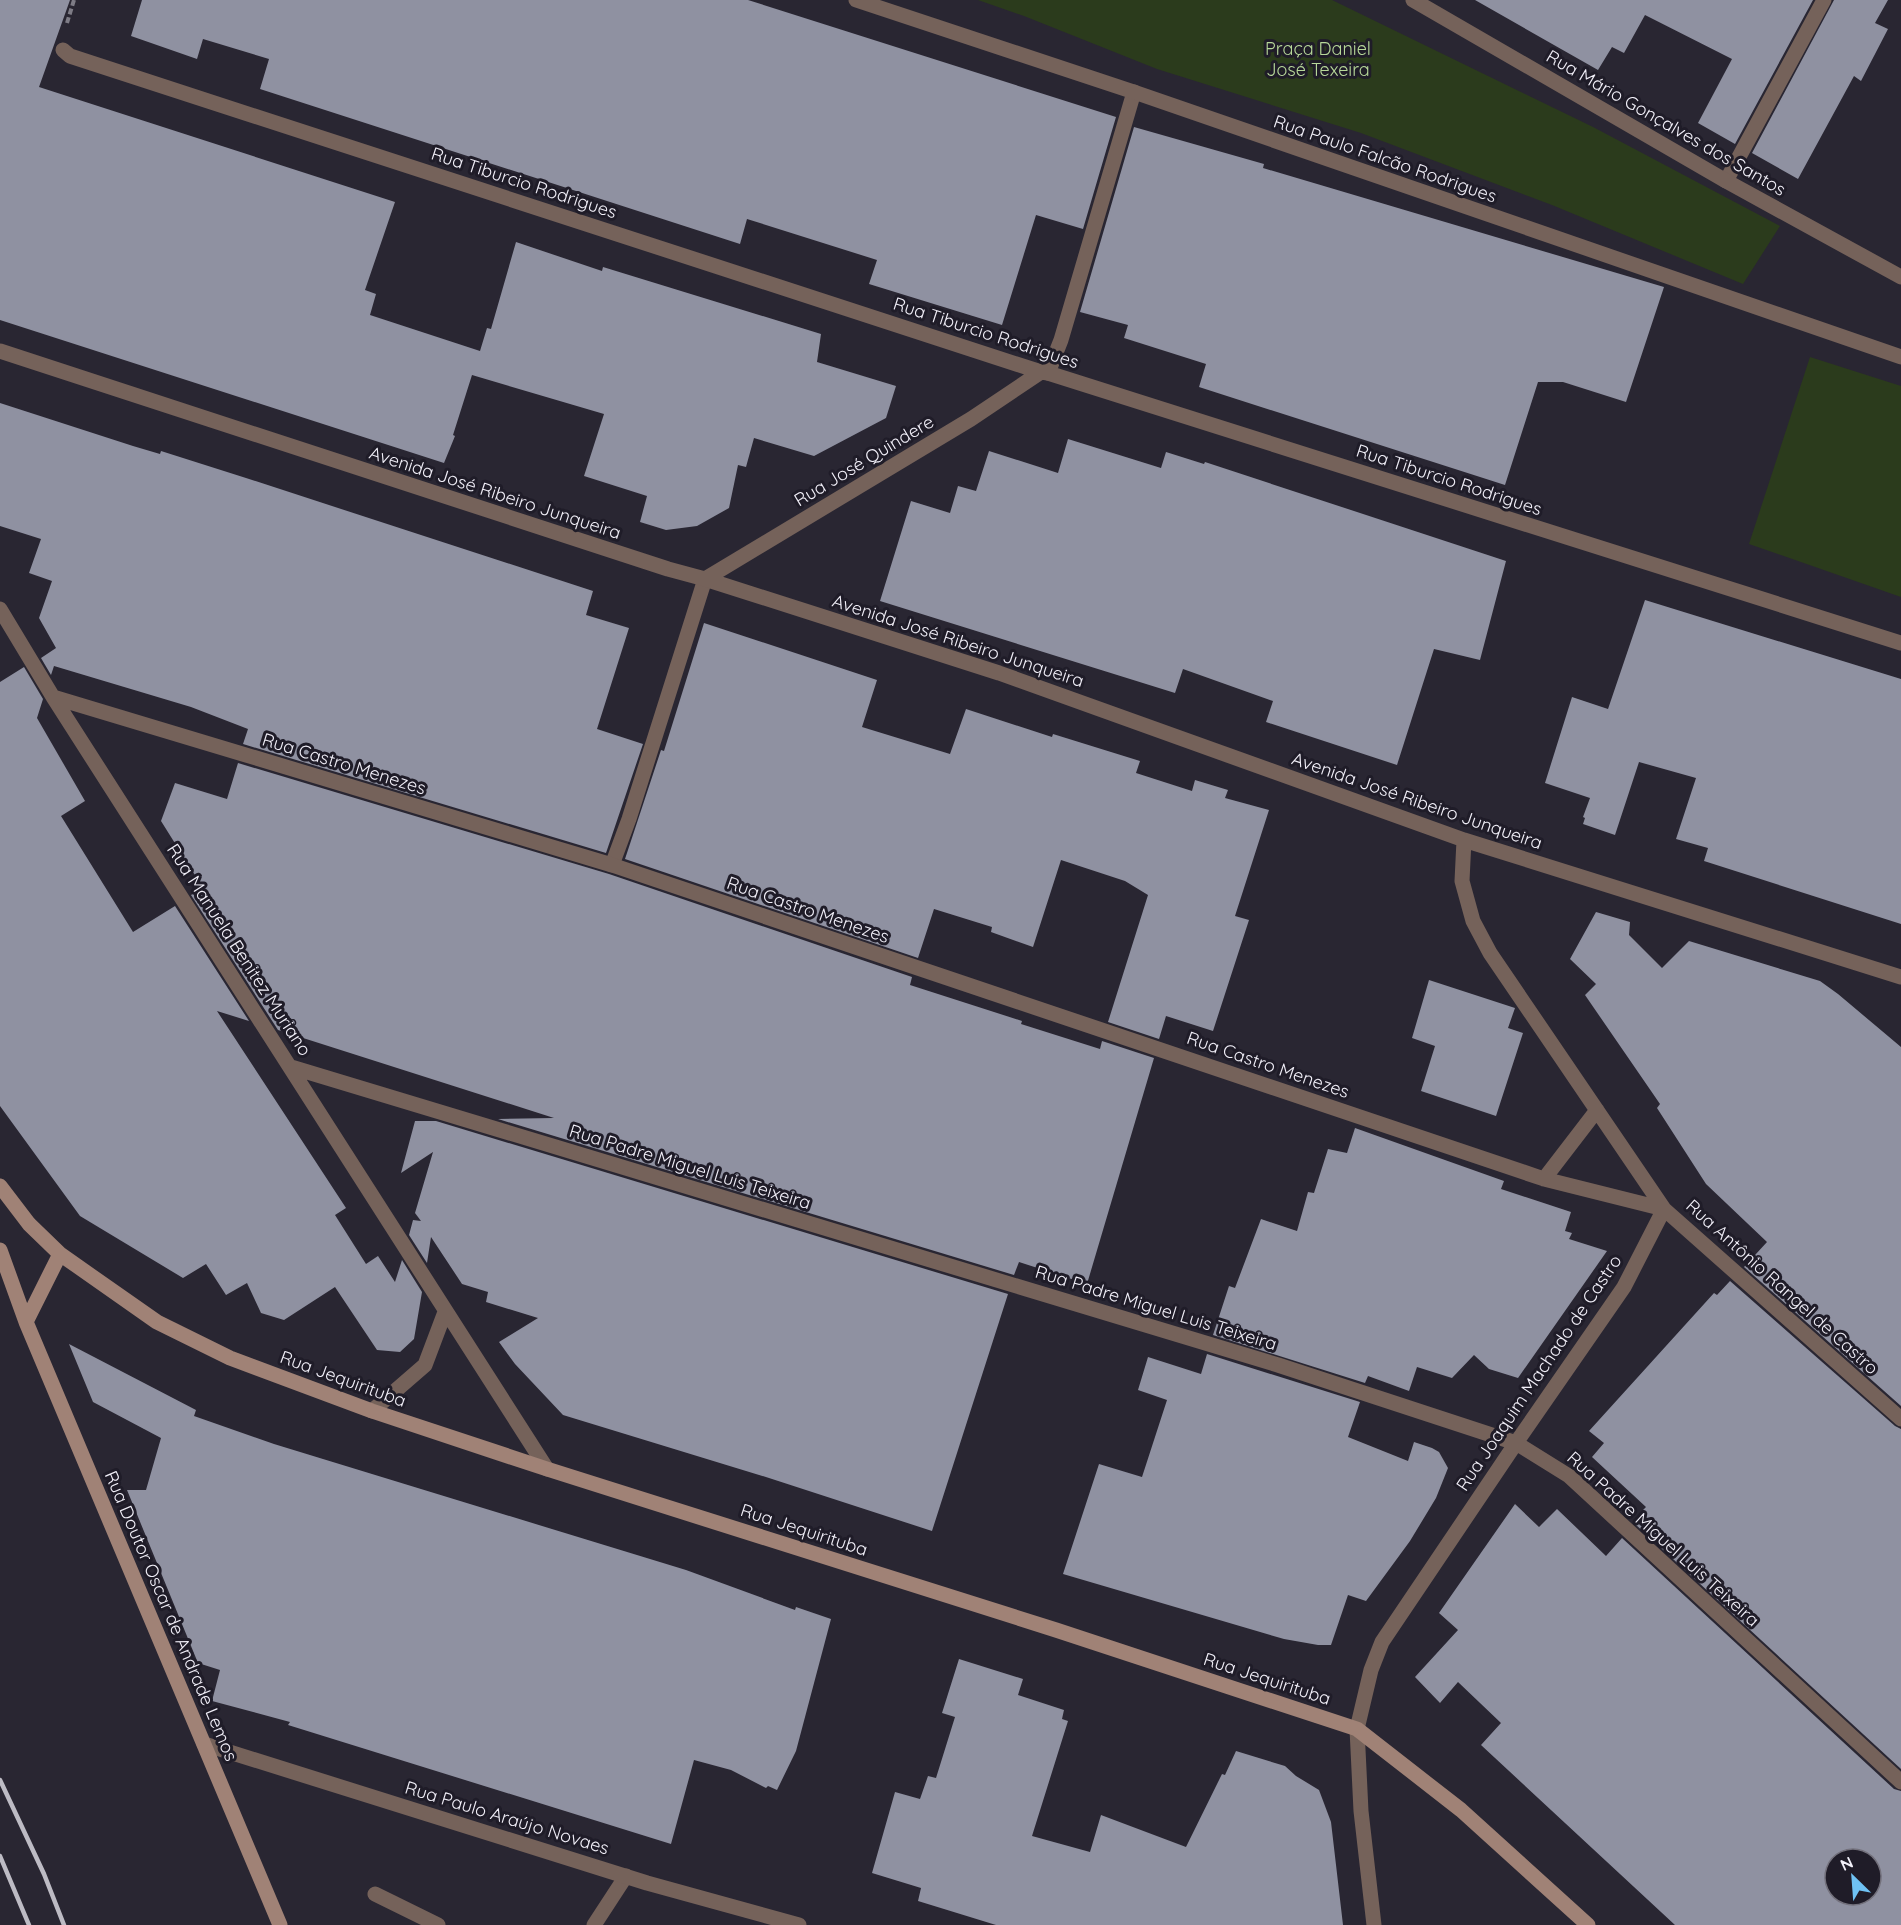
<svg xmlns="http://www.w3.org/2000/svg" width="1901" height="1925" font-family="Quicksand,sans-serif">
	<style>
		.green { fill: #2b3b1c }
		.building { fill: #8f91a1; fill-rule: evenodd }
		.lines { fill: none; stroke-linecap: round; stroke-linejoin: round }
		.path { stroke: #7e7c86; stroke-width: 4; stroke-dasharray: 6 3; stroke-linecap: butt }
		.lane { stroke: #75625a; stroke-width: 15 }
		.street { stroke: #75625a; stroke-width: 15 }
		.secondary { stroke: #a08276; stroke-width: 15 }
		.rail { stroke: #bdbbc4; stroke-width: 4.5 }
		.labels { text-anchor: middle; stroke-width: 6; stroke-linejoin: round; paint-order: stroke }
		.park-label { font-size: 18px; fill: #b7d899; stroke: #1f1c28 }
		.street-label { font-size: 18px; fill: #f2f0f9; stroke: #1f1c28 }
	</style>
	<rect width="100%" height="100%" fill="#292632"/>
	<path class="green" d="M978,0H1332L1593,127L1780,226L1743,284L1552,205L1361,133L1157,69L1024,16Z
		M1810,357L1901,386V597L1749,544Z"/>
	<path class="building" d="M0,0H70L39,87L395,202L365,290L376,294L370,315L480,351L487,328L491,329L516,242L602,271L603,267L821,334L817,362L896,386L886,418L814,456L754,438L746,467L738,465L729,508L697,526L666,530L640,522L647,496L584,476L604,414L472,375L453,435L455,436L444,463L0,320Z
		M142,0H748L1116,117L1083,229L1036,215L1002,325L869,284L877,260L747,219L740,244L260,89L269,59L203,39L197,59L131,36Z
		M1475,0H1813L1735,144L1698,123L1732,59L1645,15L1624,53L1612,47L1598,70Z
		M1834,0H1888L1875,23L1888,29L1861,81L1854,76L1798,179L1752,153Z
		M1134,127L1264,164L1263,168L1664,287L1626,402L1563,382H1538L1505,485L1199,387L1206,364L1124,338L1128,325L1080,312Z
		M0,403L133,446L160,454L161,451L246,478L593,591L586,615L629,628L597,729L643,744L606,853L243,744L248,729L191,707L54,666L51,675L41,658L56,648L39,618L52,581L29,573L41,539L0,526Z
		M1068,439L1161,468L1166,452L1204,464L1205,462L1506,561L1480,660L1434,649L1397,765L1266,722L1273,701L1183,669L1175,693L880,601L911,501L950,513L958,486L976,491L989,451L1058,473Z
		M1645,600L1901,679V924L1704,861L1708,848L1676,839L1696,778L1639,762L1615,835L1583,824L1585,818L1583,817L1590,798L1545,783L1572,697L1608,709Z
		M704,623L877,680L862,727L950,754L966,709L1052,737L1053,734L1140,761L1136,773L1192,791L1195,780L1228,790L1225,798L1269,810L1235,916L1249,920L1213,1031L1166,1016L1159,1039L1108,1022L1148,895L1125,881L1061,860L1033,947L991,932L992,927L934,909L918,958L625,859L661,750L664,751Z
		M24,667L43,699L37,718L85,801L61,816L133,932L175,906L249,1021L217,1011L346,1208L335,1215L366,1264L378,1256L395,1282L402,1260L422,1292L414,1339L400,1352L377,1350L335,1287L284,1320L261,1313L247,1283L226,1295L206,1264L183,1278L80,1216L0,1106V682Z
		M238,763L609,874L912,977L910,985L1022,1021L1021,1024L1100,1049L1102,1041L1154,1058L1087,1284L1019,1262L1014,1275L498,1119L554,1118L278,1030L191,895L203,888L161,821L175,783L227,799Z
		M1596,912L1630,922L1629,935L1662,968L1689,941L1820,981L1838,994L1901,1047V1406L1744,1267L1767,1242L1706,1184L1657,1108L1660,1104L1585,995L1596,984L1570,959Z
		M1429,980L1515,1008L1508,1028L1523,1033L1496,1116L1421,1091L1435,1046L1412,1038Z
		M415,1121H436L1008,1294L932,1531L769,1478L563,1415L515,1364L499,1342L538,1318L486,1302L488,1292L462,1284L431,1237L427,1263L409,1235L413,1220L421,1221L415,1213L433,1152L401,1173Z
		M1355,1128L1504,1181L1501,1189L1571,1212L1565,1231L1572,1233L1569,1239L1607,1251L1518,1378L1489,1369L1474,1355L1452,1378L1417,1367L1409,1391L1368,1376L1365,1383L1213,1335L1229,1286L1235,1288L1261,1219L1297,1231L1308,1192L1314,1193L1328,1149L1347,1153Z
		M1730,1281L1895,1426L1901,1429V1769L1635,1524L1645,1512L1643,1510L1646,1507L1592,1457L1604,1443L1589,1431L1714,1293L1717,1295Z
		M69,1344L196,1410L194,1416L274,1444L686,1570L795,1610L796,1607L831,1619L796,1751L777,1790L768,1786L766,1788L731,1770L694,1760L671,1844L288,1725L290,1722L212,1701L220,1670L198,1663L127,1490H146L161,1438L93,1402Z
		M1207,1354L1360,1402L1348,1437L1408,1461L1414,1442L1432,1448L1439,1452L1448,1468L1436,1498L1410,1541L1366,1601L1348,1595L1331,1645H1318L1284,1639L1063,1574L1099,1464L1142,1477L1167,1400L1138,1390L1148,1357L1201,1374Z
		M1515,1504L1539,1527L1557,1509L1606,1556L1622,1538L1894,1789L1901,1791V1925H1675L1481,1745L1501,1723L1458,1682L1440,1703L1415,1677L1458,1630L1439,1613ZM1835,1859H1871V1895H1835Z
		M959,1659L1023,1679L1018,1695L1064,1710L1062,1719L1068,1721L1032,1836L1090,1852L1101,1815L1186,1847L1222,1774L1225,1775L1236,1751L1285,1766L1296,1776L1319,1790L1331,1822L1343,1925H996L918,1901L921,1888L872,1873L895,1792L920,1799L928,1776L936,1778L955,1717L942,1713Z"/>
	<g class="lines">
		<path class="path" d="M67,23L74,0"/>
		<path class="lane" d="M1726,181L1824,0
			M1048,373L1061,340L1134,92
			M612,865L629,819L705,579
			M375,1894L438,1925
			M594,1925L626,1876"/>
		<path class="street" d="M856,0L1134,92L1901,357
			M1413,0L1726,181L1901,277
			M63,50L70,56L1041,372L1048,373L1901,643
			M0,351L668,569L705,579L999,673L1464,840L1901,977
			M705,579L971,419L1041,372
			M0,609L53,697L547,1469
			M53,697L612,865L1544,1179L1664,1209L1901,1419
			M291,1067L1278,1365L1516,1443L1569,1476L1901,1782
			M1544,1179L1597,1110
			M372,1411L425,1365L445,1312
			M204,1744L647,1883L799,1925
			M1374,1925L1361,1811L1357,1729L1371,1670L1382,1642L1516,1443L1624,1287L1664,1209L1490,953L1473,921L1462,881L1464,840"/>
		<path class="secondary" d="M0,1186L29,1224L60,1254L157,1322L230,1358L372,1411L547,1469L1056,1630L1357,1729L1461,1810L1588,1925
			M0,1250L26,1322L280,1925
			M26,1322L60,1254"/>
		<path class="rail" d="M0,1780L44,1874L64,1925
			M0,1856L29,1925"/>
	</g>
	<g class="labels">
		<g class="park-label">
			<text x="1318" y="55">Praça Daniel<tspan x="1318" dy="21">José Texeira</tspan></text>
		</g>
		<g class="street-label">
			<text transform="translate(1666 123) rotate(30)" y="6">Rua Mário Gonçalves dos Santos</text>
			<text transform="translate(1385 159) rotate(19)" y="6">Rua Paulo Falcão Rodrigues</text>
			<text transform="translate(524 183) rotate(18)" y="6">Rua Tiburcio Rodrigues</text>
			<text transform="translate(986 333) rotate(18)" y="6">Rua Tiburcio Rodrigues</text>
			<text transform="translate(864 461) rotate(-31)" y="6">Rua José Quindere</text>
			<text transform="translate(1449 480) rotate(18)" y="6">Rua Tiburcio Rodrigues</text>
			<text transform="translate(495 493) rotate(18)" y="6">Avenida José Ribeiro Junqueira</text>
			<text transform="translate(958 641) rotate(18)" y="6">Avenida José Ribeiro Junqueira</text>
			<text transform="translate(344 764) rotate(17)" y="6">Rua Castro Menezes</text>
			<text transform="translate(1417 801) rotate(19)" y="6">Avenida José Ribeiro Junqueira</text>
			<text transform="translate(808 910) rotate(19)" y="6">Rua Castro Menezes</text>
			<text transform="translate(239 950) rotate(57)" y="6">Rua Manuela Benitez Muriano</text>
			<text transform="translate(1268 1065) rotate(19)" y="6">Rua Castro Menezes</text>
			<text transform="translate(690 1167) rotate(17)" y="6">Rua Padre Miguel Luis Teixeira</text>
			<text transform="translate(1782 1287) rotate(42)" y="6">Rua Antônio Rangel de Castro</text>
			<text transform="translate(1156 1308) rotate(17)" y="6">Rua Padre Miguel Luis Teixeira</text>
			<text transform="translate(1539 1373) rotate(-56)" y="6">Rua Joaquim Machado de Castro</text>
			<text transform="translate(343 1379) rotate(20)" y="6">Rua Jequirituba</text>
			<text transform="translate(804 1530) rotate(18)" y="6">Rua Jequirituba</text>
			<text transform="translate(1663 1539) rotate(42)" y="6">Rua Padre Miguel Luis Teixeira</text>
			<text transform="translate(171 1616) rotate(67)" y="6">Rua Doutor Oscar de Andrade Lemos</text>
			<text transform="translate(1267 1679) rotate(18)" y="6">Rua Jequirituba</text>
			<text transform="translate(507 1818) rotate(17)" y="6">Rua Paulo Araújo Novaes</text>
		</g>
	</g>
	<g transform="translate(1853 1877) rotate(335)"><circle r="28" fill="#1f1c28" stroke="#73717c" stroke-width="1.5"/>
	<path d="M0-4.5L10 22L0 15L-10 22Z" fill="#6fc2f4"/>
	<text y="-9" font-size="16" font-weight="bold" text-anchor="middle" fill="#f2f0f9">N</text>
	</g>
</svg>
